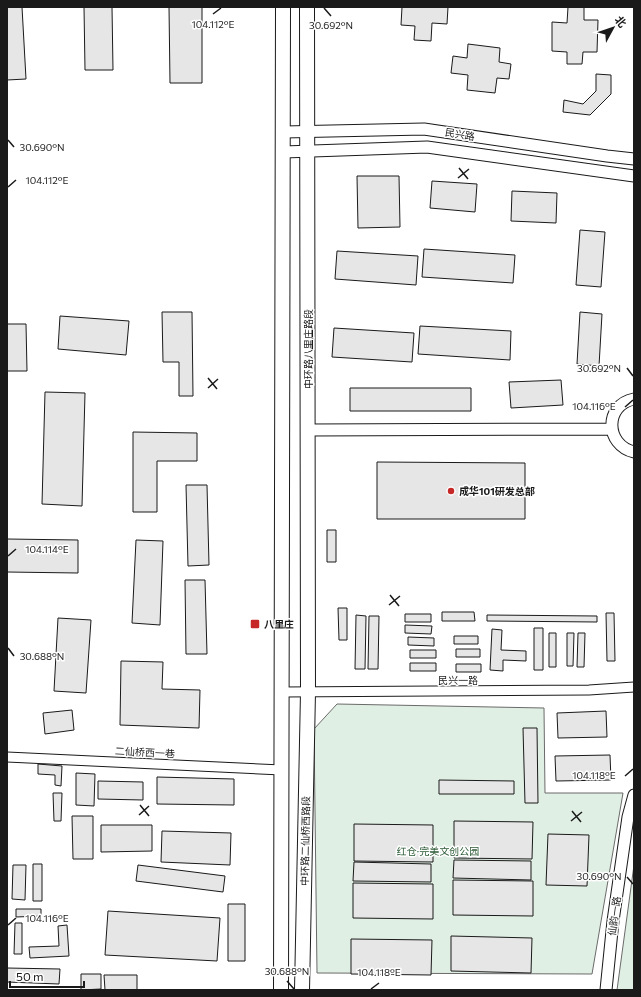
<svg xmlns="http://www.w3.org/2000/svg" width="641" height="997" font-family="Commissioner,'Noto Sans SC',sans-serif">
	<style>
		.green { fill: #e0efe3; stroke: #6a6a6a }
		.building { fill: #e6e6e6; stroke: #1a1a1a }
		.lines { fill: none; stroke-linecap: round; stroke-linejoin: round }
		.minor-casing { stroke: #1a1a1a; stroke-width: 11 }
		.tertiary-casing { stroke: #1a1a1a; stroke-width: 13 }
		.primary-casing { stroke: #1a1a1a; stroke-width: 16 }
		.minor { stroke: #fff; stroke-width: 9 }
		.tertiary { stroke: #fff; stroke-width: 11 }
		.primary { stroke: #fff; stroke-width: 14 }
		.ticks { fill: none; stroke: #1a1a1a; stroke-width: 1.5 }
		.poi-dot { fill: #c62828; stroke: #fff; stroke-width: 1.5 }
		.labels { text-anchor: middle; stroke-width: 3; stroke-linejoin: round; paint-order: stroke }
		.street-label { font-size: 10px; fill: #1a1a1a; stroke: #fff }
		.poi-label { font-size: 10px; font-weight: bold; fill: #1a1a1a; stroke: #fff; text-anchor: start }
		.park-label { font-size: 10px; fill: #2b5a34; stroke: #fff }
		.ticks-label { font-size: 10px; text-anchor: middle; fill: #1a1a1a; stroke: #fff; stroke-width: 3; stroke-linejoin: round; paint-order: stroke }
	</style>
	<rect width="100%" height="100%" fill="#fff"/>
	<path class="green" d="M337,704L544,708L545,793H623L592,974L317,973L314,729Z
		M634,865V990H617Z"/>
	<path class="building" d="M7,7H22L26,79L7,80Z
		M84,7H112L113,70H85Z
		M169,7H202V83H170Z
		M402,7H448L447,24L432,23L431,41L414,40L415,26L401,25Z
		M568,7H584V20H598L597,52H583L582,64H567V52L552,51V22L567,23Z
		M468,44L500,48L499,62L511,64L509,79L497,78L495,93L467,90L468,75L451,73L453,56L467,58Z
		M596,74L611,75V94L590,115L563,112L564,100L583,104L596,91Z
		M357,176H399L400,227L358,228Z
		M432,181L477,184L475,212L430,208Z
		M512,191L557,193L556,223L511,221Z
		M580,230L605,232L601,287L576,285Z
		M424,249L515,255L513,283L422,277Z
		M337,251L418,256L416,285L335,279Z
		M162,312H192L193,396H179V362H163Z
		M580,312L602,314L599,366L577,364Z
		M60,316L129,321L126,355L58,349Z
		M7,324H26L27,371H7Z
		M420,326L511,331L510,360L418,354Z
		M334,328L414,333L412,362L332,357Z
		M561,380L563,405L511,408L509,382Z
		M350,388H471V411H350Z
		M45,392L85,393L82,506L42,504Z
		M133,432L197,433V461H157V512H133Z
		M377,462L525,463V519H377Z
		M186,485H207L209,565L188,566Z
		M327,530H336V562H327Z
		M7,539L78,540V573L7,572Z
		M136,540L163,541L160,625L132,623Z
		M185,580H205L207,654H186Z
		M338,608H347V640H339Z
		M442,612H474L475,621H442Z
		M606,613H614L615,661H607Z
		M405,614H431V622H405Z
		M356,615L366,616L365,669H355Z
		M487,615L597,616V622L487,621Z
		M369,616H379L378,669H368Z
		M58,618L91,620L86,693L54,691Z
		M405,625L432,626L431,634L405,633Z
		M534,628H543V670H534Z
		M492,629L502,630L501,650L526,651V661L503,660V671L490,670Z
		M549,633H556V667H549Z
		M567,633H574L573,666H567Z
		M578,633H585L584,667H577Z
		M454,636H478V644H454Z
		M408,637L434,638V646L408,645Z
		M456,649H480V657H456Z
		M410,650H436V658H410Z
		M121,661L163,662L162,689L200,690L199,728L120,725Z
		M410,663H436V671H410Z
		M456,664H481V672H456Z
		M72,710L74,730L45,734L43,713Z
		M606,711L607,737L558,738L557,713Z
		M523,728H537L538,803H525Z
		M610,755L611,780L556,781L555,756Z
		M38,764L62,766L61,786L55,785V775L38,774Z
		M76,773L95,774L94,806L76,805Z
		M157,777L234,779V805L157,804Z
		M439,780L514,781V794H439Z
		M98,781L143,782V800L98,799Z
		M53,793H62L61,821H54Z
		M72,816H93V859H73Z
		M454,821L533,822L532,859L454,858Z
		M354,824L433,825V862L354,861Z
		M101,825H152V851L101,852Z
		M162,831L231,833L230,865L161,862Z
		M548,834L589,835L587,886L546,885Z
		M454,860L531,861V880L453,878Z
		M354,862L431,864V882L353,881Z
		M33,864H42V901H33Z
		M13,865H26L25,900L12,899Z
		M138,865L225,876L223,892L136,881Z
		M453,880L533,881V916L453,915Z
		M353,883L433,884V919L353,918Z
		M228,904H245V961H228Z
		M16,909H41V916L16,917Z
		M108,911L220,918L217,961L105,955Z
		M15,923H22V954H14Z
		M67,925L69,956L30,958L29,947L59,946L58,926Z
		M451,936L532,938L531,973L451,971Z
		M351,939L432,940L431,975L351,974Z
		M7,968L60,969L59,984L7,982Z
		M81,974H101V989L81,990Z
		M104,975H137V990H105Z"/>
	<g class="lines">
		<g class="minor-casing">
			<path id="minor" d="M283,692L589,690L634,687
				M7,757L282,770"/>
		</g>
		<g class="tertiary-casing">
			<path id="tertiary" d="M284,132L424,129L607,156L634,159
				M284,152L427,147L634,176
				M634,399C604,405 605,445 634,452
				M308,430L612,429
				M606,990L613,921L628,817L634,795"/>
		</g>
		<g class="primary-casing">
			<path id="primary" d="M281,990L283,7
				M302,990L308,692L307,7"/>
		</g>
		<use href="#minor" class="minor"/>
		<use href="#tertiary" class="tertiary"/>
		<use href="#primary" class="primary"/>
	</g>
	<path class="ticks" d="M324,8L331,16M213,14L221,8M8,140L14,147M459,168L468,179M458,178L469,169M8,187L16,180M627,368L633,376M208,378L217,389M208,388L218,379M625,407L633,400M8,556L16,549M390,595L399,606M389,605L400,596M8,648L14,656M625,776L633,769M140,805L149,816M572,811L581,822M139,815L149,806M571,821L582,812M627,877L633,884M8,925L16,918M287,981L294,989M371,989L379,983"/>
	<g class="poi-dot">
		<circle cx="451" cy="491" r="4"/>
		<rect x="250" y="619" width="10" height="10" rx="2"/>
	</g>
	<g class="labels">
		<g class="street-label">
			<text transform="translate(460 134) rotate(9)" y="4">民兴路</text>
			<text transform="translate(308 349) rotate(-90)" y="4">中环路八里庄路段</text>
			<text x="458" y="684">民兴一路</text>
			<text transform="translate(145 752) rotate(3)" y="4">二仙桥西一巷</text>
			<text transform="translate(305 841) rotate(-89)" y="4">中环路二仙桥西路段</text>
			<text transform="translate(614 916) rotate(-82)" y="4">仙韵一路</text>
		</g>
		<g class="poi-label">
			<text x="459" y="495">成华101研发总部</text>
			<text x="264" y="628">八里庄</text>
		</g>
		<g class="park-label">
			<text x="438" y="855">红仓·完美文创公园</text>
		</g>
	</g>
	<g class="ticks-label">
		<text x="213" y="28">104.112°E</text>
		<text x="331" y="29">30.692°N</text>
		<text x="42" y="151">30.690°N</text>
		<text x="47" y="184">104.112°E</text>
		<text x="599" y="372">30.692°N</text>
		<text x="594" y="410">104.116°E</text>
		<text x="47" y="553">104.114°E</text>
		<text x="42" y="660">30.688°N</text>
		<text x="594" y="779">104.118°E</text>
		<text x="599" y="880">30.690°N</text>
		<text x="47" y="922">104.116°E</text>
		<text x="287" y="975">30.688°N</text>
		<text x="379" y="976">104.118°E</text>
	</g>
	<rect width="641" height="997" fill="none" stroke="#1a1a1a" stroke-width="16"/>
	<g transform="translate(613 28) rotate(50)" stroke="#ffffff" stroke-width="3" paint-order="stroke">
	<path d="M0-3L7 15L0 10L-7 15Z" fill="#1a1a1a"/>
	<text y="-6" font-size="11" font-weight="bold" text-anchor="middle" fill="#1a1a1a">北</text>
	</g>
	<path d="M10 981v6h74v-6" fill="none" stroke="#1a1a1a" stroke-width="2"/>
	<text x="16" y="981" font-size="12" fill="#1a1a1a" stroke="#ffffff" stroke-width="3" paint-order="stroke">50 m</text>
</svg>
